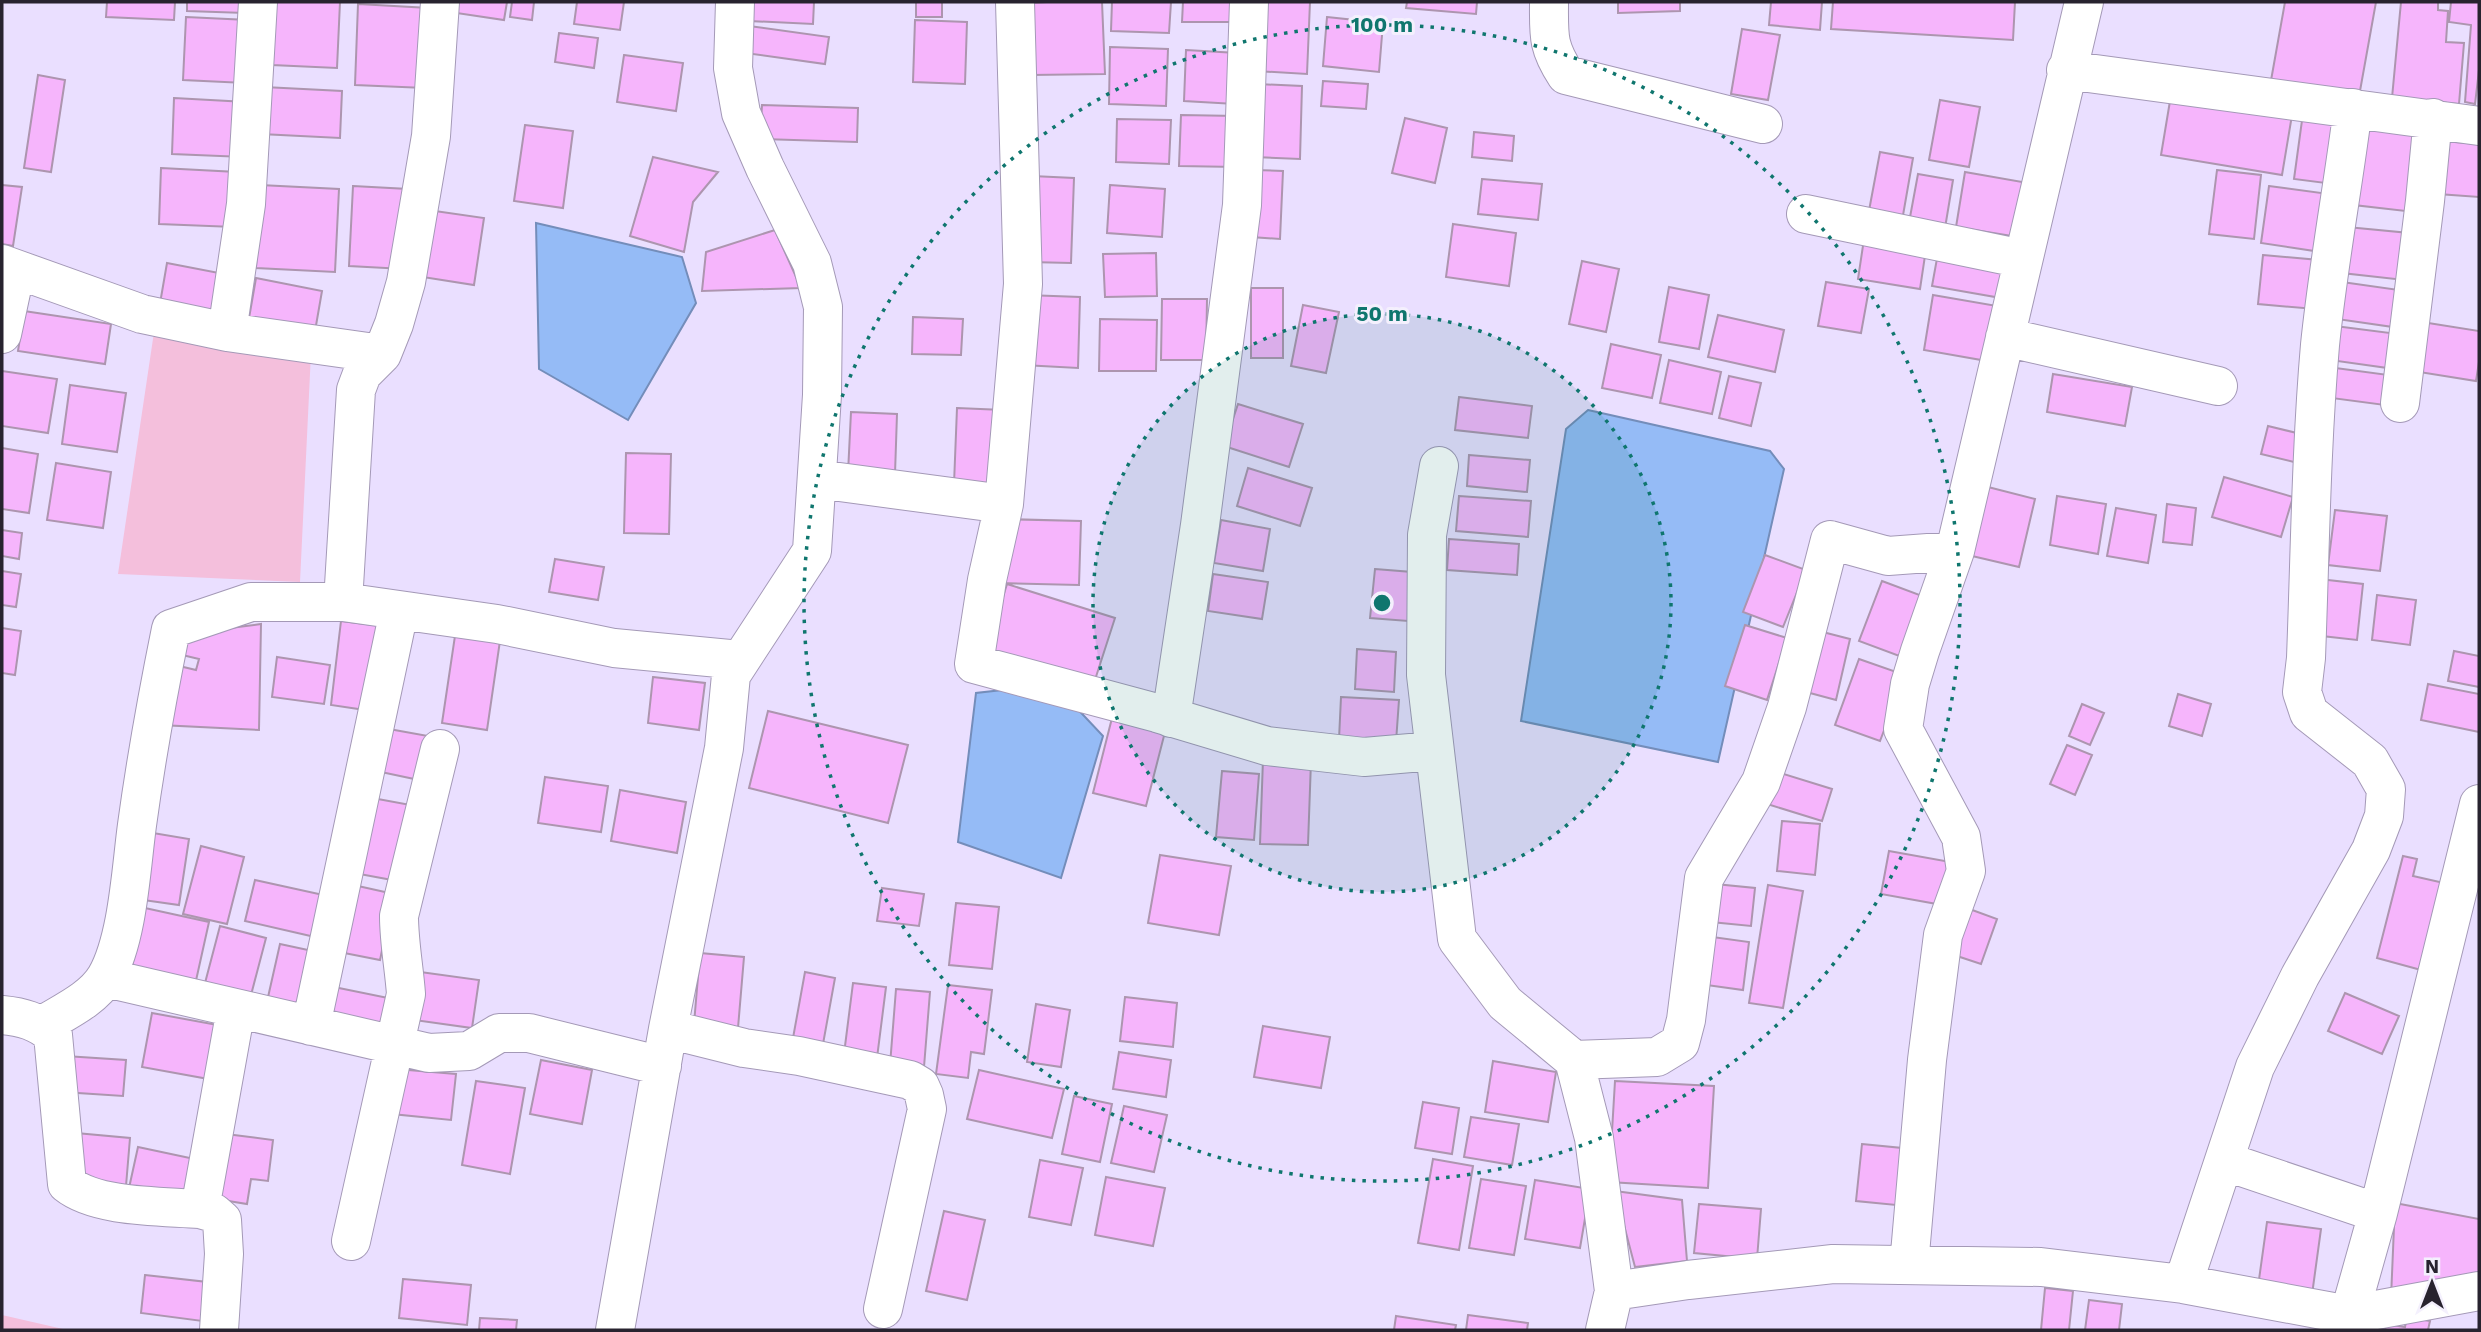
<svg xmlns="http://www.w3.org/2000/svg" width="2481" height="1332" font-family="'Work Sans',sans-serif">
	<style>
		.green { fill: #f4bfdc }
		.water { fill: #95bbf6; stroke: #748dba; stroke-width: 2 }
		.building { fill: #f6b5fc; stroke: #ad95af; stroke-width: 2 }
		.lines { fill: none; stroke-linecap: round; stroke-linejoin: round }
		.minor-casing { stroke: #a499b7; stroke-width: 40 }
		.minor { stroke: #fff; stroke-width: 38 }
		.ring { fill: none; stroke: #0f766e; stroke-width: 3.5; stroke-dasharray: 3.5 7 }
		.centre { fill: #0f766e; stroke: #f4f0fd; stroke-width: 3.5 }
		.ring-label { font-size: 21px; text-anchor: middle; font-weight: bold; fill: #0f766e; stroke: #f4f0fd; stroke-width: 6; stroke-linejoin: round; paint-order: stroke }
	</style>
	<rect width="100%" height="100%" fill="#eadfff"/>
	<path class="green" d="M157,312L311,353L300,582L118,574Z
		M2,1315L63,1329V1330H2Z"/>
	<path class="water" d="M536,223L682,257L696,303L628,420L539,369Z
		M1588,410L1770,451L1784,469L1718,762L1521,721L1566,429Z
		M1054,684L1103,736L1061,878L958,842L976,693Z"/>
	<path class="building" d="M107,2H175L174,20L106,17Z
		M187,2H245V13L187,11Z
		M275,2H340L337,68L272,65Z
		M444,2H507L504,20L443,11Z
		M512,2H534L532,20L510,17Z
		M577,2H624L620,30L574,24Z
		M750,2H814L813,24L749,21Z
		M916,2H942V17H916Z
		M1047,2H1102L1105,74L1031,75L1027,3Z
		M1112,2H1171L1169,33L1111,31Z
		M1183,2H1240L1239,22H1182Z
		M1259,2H1310L1307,74L1256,71Z
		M1407,2H1477L1476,14L1406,8Z
		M1618,2H1680V11L1618,13Z
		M1771,2H1822L1820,30L1769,25Z
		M1833,2H2015L2013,40L1831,29Z
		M2285,2H2376L2358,102L2270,86Z
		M2401,2H2438V10L2448,11L2446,42L2464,43L2459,104L2392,98Z
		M2451,2H2479V70L2475,104L2465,102L2471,25L2449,22Z
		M358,4L429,8L425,88L355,85Z
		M186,17L248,20L245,83L183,80Z
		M1327,17L1383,23L1379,72L1323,66Z
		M915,20L967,22L965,84L913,82Z
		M749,26L829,37L825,64L745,53Z
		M1742,29L1780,35L1768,100L1731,94Z
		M559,33L598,38L594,68L555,62Z
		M1110,47L1168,49L1166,106L1109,104Z
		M1186,50L1237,53L1235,104L1184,101Z
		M624,55L683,63L676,111L617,102Z
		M38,75L65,80L51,172L24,168Z
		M1323,81L1368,84L1366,109L1321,106Z
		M1258,84L1302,86L1300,159L1255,157Z
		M264,87L342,91L340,138L261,134Z
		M2171,95L2292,115L2282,175L2161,155Z
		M174,98L246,102L244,157L172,154Z
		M1940,100L1980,107L1969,167L1929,160Z
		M762,105L858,108L857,142L760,139Z
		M2303,113L2342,118L2333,184L2294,179Z
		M1181,115L1237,116V167L1179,166Z
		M1405,118L1447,128L1435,183L1392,173Z
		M2365,118L2424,125L2414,212L2354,205Z
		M1117,119L1171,120L1169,164L1116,162Z
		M525,125L573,131L563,208L514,201Z
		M1474,132L1514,136L1512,161L1472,157Z
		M2442,141L2479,144V197L2438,194Z
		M1880,152L1913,158L1902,221L1868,216Z
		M653,157L718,172L693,202L684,252L630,236Z
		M161,168L237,172L234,227L159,224Z
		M1254,170L1283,171L1280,239L1251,237Z
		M2217,170L2261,175L2254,239L2209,234Z
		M1965,172L2028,183L2018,237L1956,227Z
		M1918,174L1953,180L1944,234L1908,228Z
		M1032,176L1074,178L1071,263L1029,262Z
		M1482,179L1542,184L1538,220L1478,214Z
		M2,185L22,187L13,246L2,244Z
		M260,185L339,189L335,272L256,268Z
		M1110,185L1165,189L1162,237L1107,233Z
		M353,186L408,189L404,269L349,266Z
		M2269,186L2329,194L2321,252L2261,243Z
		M421,209L484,218L474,285L410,275Z
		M1453,224L1516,233L1509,286L1446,277Z
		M2347,227L2409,233L2404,280L2342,273Z
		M775,230L801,288L702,291L706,252Z
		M1864,239L1926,249L1920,289L1858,279Z
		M1156,253L1157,296L1105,297L1103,254Z
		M1938,253L2007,266L2001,298L1932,286Z
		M2263,255L2319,260L2315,309L2258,304Z
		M1582,261L1619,269L1606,332L1569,324Z
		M167,263L219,273L209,325L158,315Z
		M256,278L322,291L314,337L248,324Z
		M2335,281L2406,291L2400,328L2330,318Z
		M1826,282L1869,289L1861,333L1818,326Z
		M1669,287L1709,295L1699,349L1659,342Z
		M1251,288H1283V358H1251Z
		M1026,295L1080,297L1078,368L1023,365Z
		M1933,295L1997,306L1987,361L1924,350Z
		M1162,299H1207L1206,360H1161Z
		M1303,305L1339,312L1326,373L1291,366Z
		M24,311L111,324L105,364L18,351Z
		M1718,315L1784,330L1775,372L1708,357Z
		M913,317L963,319L961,355L912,354Z
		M1100,319L1157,320L1156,371H1099Z
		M2422,322L2479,331V362L2476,381L2413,371Z
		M2335,326L2406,335L2402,370L2330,360Z
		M1611,344L1661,355L1652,398L1602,388Z
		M1669,360L1721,372L1712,414L1660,403Z
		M2328,367L2396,376L2392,406L2324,397Z
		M2,371L57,379L48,433L2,426Z
		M2053,374L2132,387L2125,426L2047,412Z
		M1729,376L1761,383L1751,426L1719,418Z
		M70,385L126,393L117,452L62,444Z
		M1459,397L1532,406L1528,438L1455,430Z
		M1238,404L1303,424L1289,467L1224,446Z
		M957,408L1003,410L1000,486L954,484Z
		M851,412L897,414L895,474L848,473Z
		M2268,426L2305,435L2298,463L2261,454Z
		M2,448L38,454L29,513L2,509Z
		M626,453L671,454L669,534L624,533Z
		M1469,455L1530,460L1527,492L1467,486Z
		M56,463L111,472L103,528L47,520Z
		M1248,468L1312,488L1300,526L1237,506Z
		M2224,477L2293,497L2281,537L2212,517Z
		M1988,487L2035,499L2019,567L1972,556Z
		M1459,496L1531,501L1528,537L1456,531Z
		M2057,496L2106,504L2098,554L2050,545Z
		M2167,504L2196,508L2192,545L2163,542Z
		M2116,508L2156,515L2148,563L2107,556Z
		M2335,510L2387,516L2380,571L2328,565Z
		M1001,519L1081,521L1079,585L998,583Z
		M1221,520L1270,529L1263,571L1214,563Z
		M2,530L22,533L19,559L2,556Z
		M1449,539L1519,544L1517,575L1447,570Z
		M1765,555L1806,570L1783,627L1743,612Z
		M555,559L604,567L598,600L549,592Z
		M1375,569L1412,572L1408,621L1370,618Z
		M2,571L21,574L16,607L2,605Z
		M1213,574L1268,582L1262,619L1208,611Z
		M2319,579L2363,584L2357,640L2313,635Z
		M1882,581L1925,597L1902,657L1859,641Z
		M1007,584L1115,618L1093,686L986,652Z
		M2377,595L2416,600L2410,645L2372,640Z
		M341,621L382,626L372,711L331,705Z
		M261,624L259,730L160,725L175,665L196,670L199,659L178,654L183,634Z
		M1745,625L1787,638L1767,700L1725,686Z
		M2,628L21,631L15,675L2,673Z
		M456,629L501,634L487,730L442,723Z
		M1811,629L1850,639L1836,700L1795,689Z
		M1357,649L1396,652L1394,692L1355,689Z
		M2454,651L2479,656V687L2448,681Z
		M277,657L330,665L324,704L272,697Z
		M1859,659L1905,675L1880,741L1835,725Z
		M653,677L705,683L699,730L648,723Z
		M2428,684L2479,694V732L2421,720Z
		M2178,694L2211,704L2202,736L2169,726Z
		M1341,697L1399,700L1396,742L1339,739Z
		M2082,704L2104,713L2090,745L2069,736Z
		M768,711L908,745L888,823L749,788Z
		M1112,718L1165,732L1146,806L1093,793Z
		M389,729L428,736L419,780L381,772Z
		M2067,745L2092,755L2075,795L2050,784Z
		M1263,759L1311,761L1308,845L1260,844Z
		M1222,771L1259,774L1254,840L1216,837Z
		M1774,771L1832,789L1822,821L1764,803Z
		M545,777L608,786L601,832L538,823Z
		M620,790L686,802L677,853L611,841Z
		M367,797L416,806L403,882L354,873Z
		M1782,821L1820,824L1815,875L1777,871Z
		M147,832L189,839L179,905L136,899Z
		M201,846L244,857L227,924L183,914Z
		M1889,851L1956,863L1948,906L1881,894Z
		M1160,855L1231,866L1219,935L1148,923Z
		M2403,856L2417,859L2413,876L2444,883L2421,970L2377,958Z
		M255,880L337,898L328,940L245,921Z
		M1705,883L1755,888L1751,926L1701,921Z
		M349,884L394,894L380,960L334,951Z
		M1768,885L1803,891L1783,1008L1749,1003Z
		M882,888L924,894L919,926L877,921Z
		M956,903L999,907L992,969L949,965Z
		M1964,907L1997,919L1981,964L1948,953Z
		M145,908L209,922L195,985L131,971Z
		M220,926L266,938L251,995L205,983Z
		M1698,935L1749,942L1743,990L1692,983Z
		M280,944L322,953L309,1015L266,1006Z
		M700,953L744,957L738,1028L694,1024Z
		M413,971L479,980L472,1028L407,1019Z
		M805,972L835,978L823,1044L793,1038Z
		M853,983L886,987L877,1058L844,1054Z
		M948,985L992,990L984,1054L971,1052L968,1078L936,1074Z
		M334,987L393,999L385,1034L327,1021Z
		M896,989L930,992L924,1067L890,1065Z
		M2345,993L2399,1016L2382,1054L2328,1031Z
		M1125,997L1177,1003L1173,1047L1120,1041Z
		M1036,1004L1070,1010L1061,1067L1027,1062Z
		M152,1013L223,1026L214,1080L142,1067Z
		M1263,1026L1330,1037L1321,1088L1254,1077Z
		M1119,1052L1171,1060L1166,1097L1113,1089Z
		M65,1056L126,1060L123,1096L63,1092Z
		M541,1060L592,1070L582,1124L530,1114Z
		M1493,1061L1556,1072L1548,1122L1485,1112Z
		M396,1069L456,1074L451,1120L392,1114Z
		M979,1070L1064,1089L1052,1138L967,1119Z
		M476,1081L525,1088L510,1174L462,1165Z
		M1615,1081L1714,1086L1708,1188L1609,1182Z
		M1074,1096L1112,1104L1100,1162L1062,1154Z
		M1423,1102L1459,1108L1452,1154L1415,1148Z
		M1124,1106L1167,1115L1154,1172L1111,1163Z
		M1471,1117L1519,1124L1512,1165L1464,1157Z
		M76,1133L130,1138L126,1186L71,1181Z
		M218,1133L273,1140L268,1181L251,1179L247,1204L210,1198Z
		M1862,1144L1902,1148L1896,1205L1856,1201Z
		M138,1147L204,1161L196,1200L129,1188Z
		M1433,1159L1473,1166L1459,1250L1418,1243Z
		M1040,1160L1083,1168L1071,1225L1029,1217Z
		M1106,1177L1165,1188L1153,1246L1095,1235Z
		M1481,1179L1526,1186L1514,1255L1469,1248Z
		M1535,1180L1590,1189L1580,1248L1525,1239Z
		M1615,1191L1682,1200L1687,1261L1635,1267Z
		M2395,1203L2479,1219V1281L2391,1298Z
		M1699,1204L1761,1209L1757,1259L1694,1253Z
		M944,1211L985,1220L967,1300L926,1291Z
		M2267,1222L2321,1229L2311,1302L2257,1294Z
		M145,1275L207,1282L202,1321L141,1313Z
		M403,1279L471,1285L467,1325L399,1318Z
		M2045,1288L2073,1291L2069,1330H2041Z
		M2089,1300L2122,1304L2119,1330H2085Z
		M1468,1315L1528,1323L1527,1330H1466Z
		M1396,1316L1456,1325L1455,1330H1394Z
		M2407,1317L2430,1321L2428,1330H2385L2386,1324L2405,1327Z
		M480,1318L517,1320L516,1330H479Z"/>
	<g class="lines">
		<g class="minor-casing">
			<path id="minor" d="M1549,2C1549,35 1547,46 1566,75L1763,124
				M2066,70L2479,126
				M1806,214L2023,259
				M2,264L142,314L227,332L382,354
				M227,332L246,204L258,2
				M2,334L16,269
				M2005,337L2218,386
				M2400,403L2425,201L2433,118
				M1439,466L1427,535L1426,675L1457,939L1505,1003L1574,1060L1594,1138L1614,1291
				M817,479L1004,504L987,580L974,664L1157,713L1267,746L1364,757L1434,751
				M1004,504L1023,284L1015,2
				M343,602L356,390L362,374L382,354L394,324L406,282L431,136L440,2
				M1171,718L1200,525L1242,205L1249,2
				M106,978L429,1053L469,1051L499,1033H529L662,1066
				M2,1015C22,1017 38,1021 53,1035L67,1184C97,1208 162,1206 200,1209L214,1213L222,1220L224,1254L219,1330
				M43,1025C64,1012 93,999 106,977C128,938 131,869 137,825C146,759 158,693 171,629L251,602H343L497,624L614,648L740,660
				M311,1026L399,611
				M668,1029L744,1048L799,1056L910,1080L920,1086L924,1095L927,1109L883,1309
				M1574,1060L1657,1057L1680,1043L1686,1020L1704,878L1761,782L1787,707L1830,540L1888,556L1955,551L2084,2
				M2224,1161L2378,1213
				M200,1209L236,1009
				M351,1241L406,994C404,967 399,942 399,916L440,749
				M1909,1265L1927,1060L1943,935L1966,871L1961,837L1903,729L1910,684L1920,651L1955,551
				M2183,1284L2255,1067L2300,976L2371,850L2384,816L2386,789L2370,761L2309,713L2302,692L2306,658C2310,554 2311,449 2320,345C2328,266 2343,187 2353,108
				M615,1330L668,1029L724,748L731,675L812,551L822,395L823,307L812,263L765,168L741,113L733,68L735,2
				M1605,1330L1614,1291L1688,1280L1833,1264L2041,1267L2183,1284L2349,1315L2479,1291
				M2345,1330L2378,1213L2479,804"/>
		</g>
		<use href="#minor" class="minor"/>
	</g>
	<circle cx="1382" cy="603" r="289" fill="#0f766e" fill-opacity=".12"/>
	<g class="ring">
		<circle cx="1382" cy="603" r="289"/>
		<circle cx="1382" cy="603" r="578"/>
	</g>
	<circle cx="1382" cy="603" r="10" class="centre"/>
	<g class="ring-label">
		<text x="1382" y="32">100 m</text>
		<text x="1382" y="321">50 m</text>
	</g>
	<rect width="2481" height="1332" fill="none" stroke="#28232f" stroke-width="7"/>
	<g transform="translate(2432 1283)" stroke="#f4f0fd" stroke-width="5" paint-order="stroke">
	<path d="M0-5L12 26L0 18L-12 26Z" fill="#28232f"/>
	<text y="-10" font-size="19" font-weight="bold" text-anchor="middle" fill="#28232f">N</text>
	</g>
</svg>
